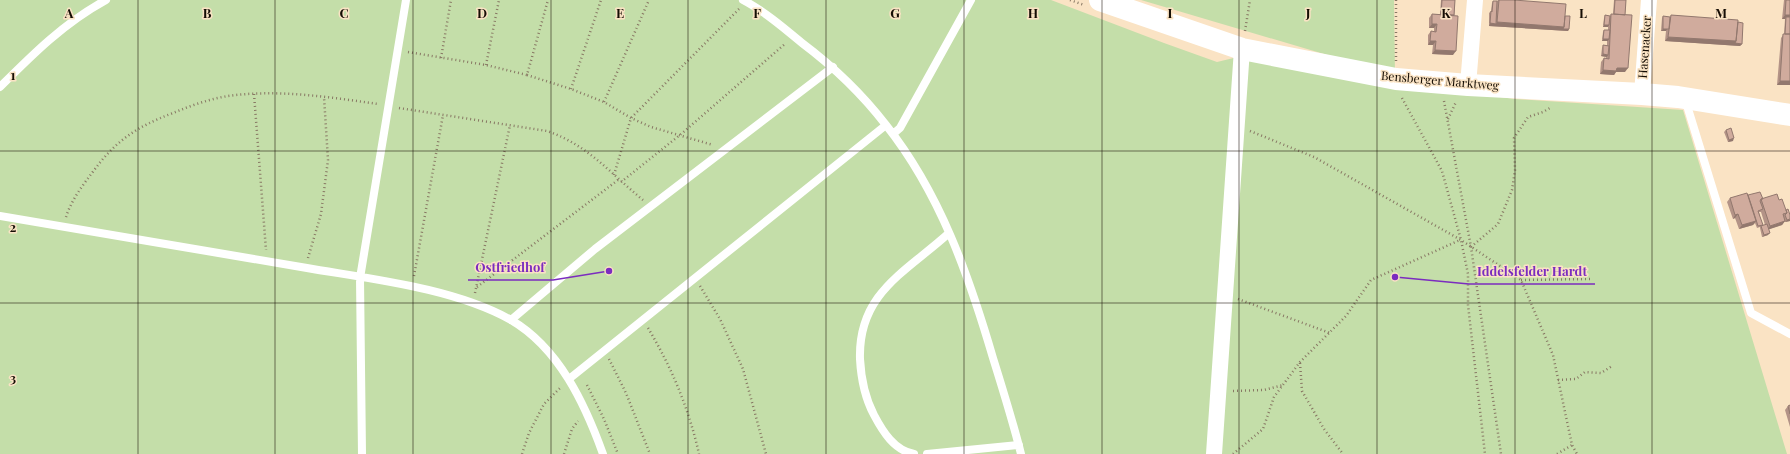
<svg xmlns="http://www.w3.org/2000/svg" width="1790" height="454" font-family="'Playfair Display',serif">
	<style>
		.green { fill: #c4dea9 }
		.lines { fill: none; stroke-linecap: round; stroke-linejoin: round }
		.path { stroke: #887864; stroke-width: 2.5; stroke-dasharray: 1 3; stroke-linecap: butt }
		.lane { stroke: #fff; stroke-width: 8 }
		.street { stroke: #fff; stroke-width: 16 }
		.secondary { stroke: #fff; stroke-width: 22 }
		.wall { fill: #b39387; fill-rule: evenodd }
		.shaded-wall { fill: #92786e }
		.building { fill: #d0ab9d; stroke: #92786e }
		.grid { fill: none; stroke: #150d04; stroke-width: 1; stroke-opacity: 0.55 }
		.labels { text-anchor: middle; stroke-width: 3; stroke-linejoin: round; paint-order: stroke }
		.street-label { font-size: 12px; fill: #150d04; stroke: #fae3c4 }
		.grid-label { font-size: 13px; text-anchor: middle; font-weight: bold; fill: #150d04; stroke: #fae3c4; stroke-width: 3; stroke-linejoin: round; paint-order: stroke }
		.leader { fill: none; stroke: #7b2cbf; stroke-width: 1.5 }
		.callout-dot { fill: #7b2cbf; stroke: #fae3c4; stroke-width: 1.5 }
		.callout-label { font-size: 13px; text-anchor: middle; font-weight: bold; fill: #7b2cbf; stroke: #fae3c4; stroke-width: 3; stroke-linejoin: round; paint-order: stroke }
	</style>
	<rect width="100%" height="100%" fill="#fae3c4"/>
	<path class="green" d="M0,0H1051L1164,43L1217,62L1246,55L1395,83L1515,99L1683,110L1787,454H0Z
		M1141,0H1394L1395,75Z"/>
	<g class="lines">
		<path class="path" d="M1070,0L1084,5
			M1396,0V61
			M1245,31L1250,0
			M408,52L486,65L527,75L548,0
			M441,58L451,0
			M486,65L499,0
			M527,75L571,89L604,102L631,118L651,127L713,145
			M571,89L601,0
			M254,94L266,250
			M1402,98L1442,171L1461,240L1468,274V305L1485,454
			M1444,101L1471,247L1501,454
			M604,102L649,0
			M399,108L547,131C588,145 610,173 643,200
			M1448,119L1456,102
			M1250,131L1314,157L1461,240L1521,280L1553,355L1572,445L1577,454
			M614,175L631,118L739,9
			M621,182L680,135L786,43
			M66,217C71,201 82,186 92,173C115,141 136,127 173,113C190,106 209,99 228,96C277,89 329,97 378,104
			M1471,247L1498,224L1512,190L1515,170L1514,138L1528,117L1543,112L1550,108
			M308,258L321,214L328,160L324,97
			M414,276L443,115
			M1521,280L1590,279
			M700,286L720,319L743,369L766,454
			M477,287L618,180
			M475,293L510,125
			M1238,299L1330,333
			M648,328C672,368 689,409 699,454
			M609,359L626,393L650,454
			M1300,363L1302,391L1324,429L1343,454
			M1558,380L1576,379L1585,372L1601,373L1612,366
			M587,385L604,419L618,454
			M1233,391L1264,390L1283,385
			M522,454L529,433L544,404L561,387
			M564,454L572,429L578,421
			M1233,454L1263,429L1274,397L1300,362L1346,316L1371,280L1460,240
			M1557,454L1572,445"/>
		<path class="lane" d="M743,0C764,11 784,28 802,43C834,67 862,94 886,125C940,193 969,276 993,358C1003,390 1013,422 1021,454
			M0,87C33,54 64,23 106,0
			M1685,99L1751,313L1790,334
			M893,134L900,128L971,0
			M0,216C102,234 205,250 307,268C371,279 454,288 511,320C559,348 585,404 603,454
			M511,320L595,249L833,67
			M569,379L886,125
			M362,454L360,278L406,0
			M914,454C894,450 883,432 874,415C865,398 861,378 860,359C858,293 906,272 949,233
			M927,454L1019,445"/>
		<path class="street" d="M1468,85L1475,0
			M1642,94L1649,0
			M1214,454L1242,49"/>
		<path class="secondary" d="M1100,0L1242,49L1396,79L1468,85L1642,94L1678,97L1790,115"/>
	</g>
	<path class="wall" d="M1441,0H1455L1453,55L1432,54L1433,45H1428V35L1431,31L1434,32V28H1429V18L1432,14H1440Z
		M1498,0H1514L1565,16L1569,29L1568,31L1489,26V13L1491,11L1492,3L1493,1H1497Z
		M1614,0H1626L1625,15V72H1616L1614,75L1600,74L1601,62L1604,58H1606V57L1601,56L1602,48L1603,45L1607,46V41H1602L1603,32L1604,30H1608V27H1603L1604,18L1605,15L1610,16L1611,14H1613Z
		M1784,0H1790V85H1777L1781,38L1784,34L1785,19H1782Z
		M1671,15L1738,22L1742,44L1740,46L1665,41L1666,31H1661L1662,18L1663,16L1670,17Z
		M1726,130L1733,141L1728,142L1724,132Z
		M1748,195L1763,199L1786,210L1790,221L1785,222V221L1782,225L1769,229L1768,235L1762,237L1760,228V227L1757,228L1755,223L1753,225L1739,229L1735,218L1733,219L1727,202L1730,198ZM1759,212H1761L1765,225L1762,226Z
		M1790,405V427L1785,410L1788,406Z"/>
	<path class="shaded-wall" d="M1785,15H1790V19L1786,17L1785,19H1782Z
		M1497,22L1564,27L1569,29L1568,31L1489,26L1490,23L1496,24Z
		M1432,24H1437L1434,28H1429Z
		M1604,25H1609L1608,27H1603Z
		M1663,29H1667L1666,31H1661Z
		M1668,37L1736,41L1742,44L1740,46L1665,41Z
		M1603,39H1609L1608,41H1602Z
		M1430,41H1436L1433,45H1428Z
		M1435,50L1456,51L1453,55L1432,54Z
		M1603,54L1608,55L1607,57L1601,56Z
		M1617,68H1628L1625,72H1616L1614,75L1600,74L1603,70Z
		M1780,81H1790V85H1777Z
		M1734,138L1733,141L1728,142L1729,140Z
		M1738,214L1735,218L1733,219L1735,215Z
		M1790,219V221L1785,222L1787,220Z
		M1756,221L1753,225L1739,229L1742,225Z
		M1785,221L1782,225L1767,230L1770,226Z
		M1770,233L1768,235L1762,237L1764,235Z"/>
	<path class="building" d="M1442,0H1455L1454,15L1441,14Z
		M1499,0H1514L1566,4L1564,27L1497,22Z
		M1615,0H1626L1625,15L1614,14Z
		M1786,0H1790V15H1785Z
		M1493,1H1497L1496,24L1490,23L1491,11L1492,12Z
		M1432,14L1458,16L1456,51L1435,50L1436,41H1430L1431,31L1436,32L1437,24H1432Z
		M1611,14L1632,15L1628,68H1617L1616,71L1603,70L1604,58L1609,59Z
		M1605,15L1610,16L1609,25H1604Z
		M1671,15L1738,20L1736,41L1668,37Z
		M1565,16H1570L1569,29H1563L1564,27Z
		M1663,16L1670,17L1669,29H1663Z
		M1786,17H1790V34H1785Z
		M1738,22L1743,23L1742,44L1735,43L1736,41Z
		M1604,30H1610L1609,39H1603Z
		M1783,34H1790V81H1780Z
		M1603,45L1609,46L1608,55L1603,54Z
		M1731,128L1734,138L1729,140L1726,130Z
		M1760,192L1763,199H1761L1760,201L1763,209L1758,211L1763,225L1758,226L1752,207L1748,195Z
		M1747,193L1756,221L1742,225L1738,214L1735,215L1730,198Z
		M1777,194L1779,200L1782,199L1787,213L1783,214L1785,221L1770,226L1761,199Z
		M1788,209L1790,215V219L1787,220L1785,215L1787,213L1786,210Z
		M1767,224L1770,233L1764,235L1761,226Z
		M1790,405V414L1788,406Z"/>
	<path class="grid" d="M138,0V454M275,0V454M413,0V454M551,0V454M688,0V454M826,0V454M964,0V454M1102,0V454M1239,0V454M1377,0V454M1515,0V454M1652,0V454M0,151H1790M0,303H1790"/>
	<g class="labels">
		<g class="street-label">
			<text transform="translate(1645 47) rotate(-86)" y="4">Hasenacker</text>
			<text transform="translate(1440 81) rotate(5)" y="4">Bensberger Marktweg</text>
		</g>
	</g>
	<g class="grid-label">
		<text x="69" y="18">A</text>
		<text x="207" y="18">B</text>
		<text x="344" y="18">C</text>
		<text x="482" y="18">D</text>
		<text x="620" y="18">E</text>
		<text x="757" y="18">F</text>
		<text x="895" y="18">G</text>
		<text x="1033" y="18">H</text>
		<text x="1170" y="18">I</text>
		<text x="1308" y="18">J</text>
		<text x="1446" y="18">K</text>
		<text x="1583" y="18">L</text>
		<text x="1721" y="18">M</text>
		<text x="13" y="80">1</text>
		<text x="13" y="232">2</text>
		<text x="13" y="383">3</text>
	</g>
	<path class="leader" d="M609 271L553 280H468M1395 277L1469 284H1595"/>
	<g class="callout-dot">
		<circle cx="609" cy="271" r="4"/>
		<circle cx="1395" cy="277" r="4"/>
	</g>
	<g class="callout-label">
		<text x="510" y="272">Ostfriedhof</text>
		<text x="1532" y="276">Iddelsfelder Hardt</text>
	</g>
</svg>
